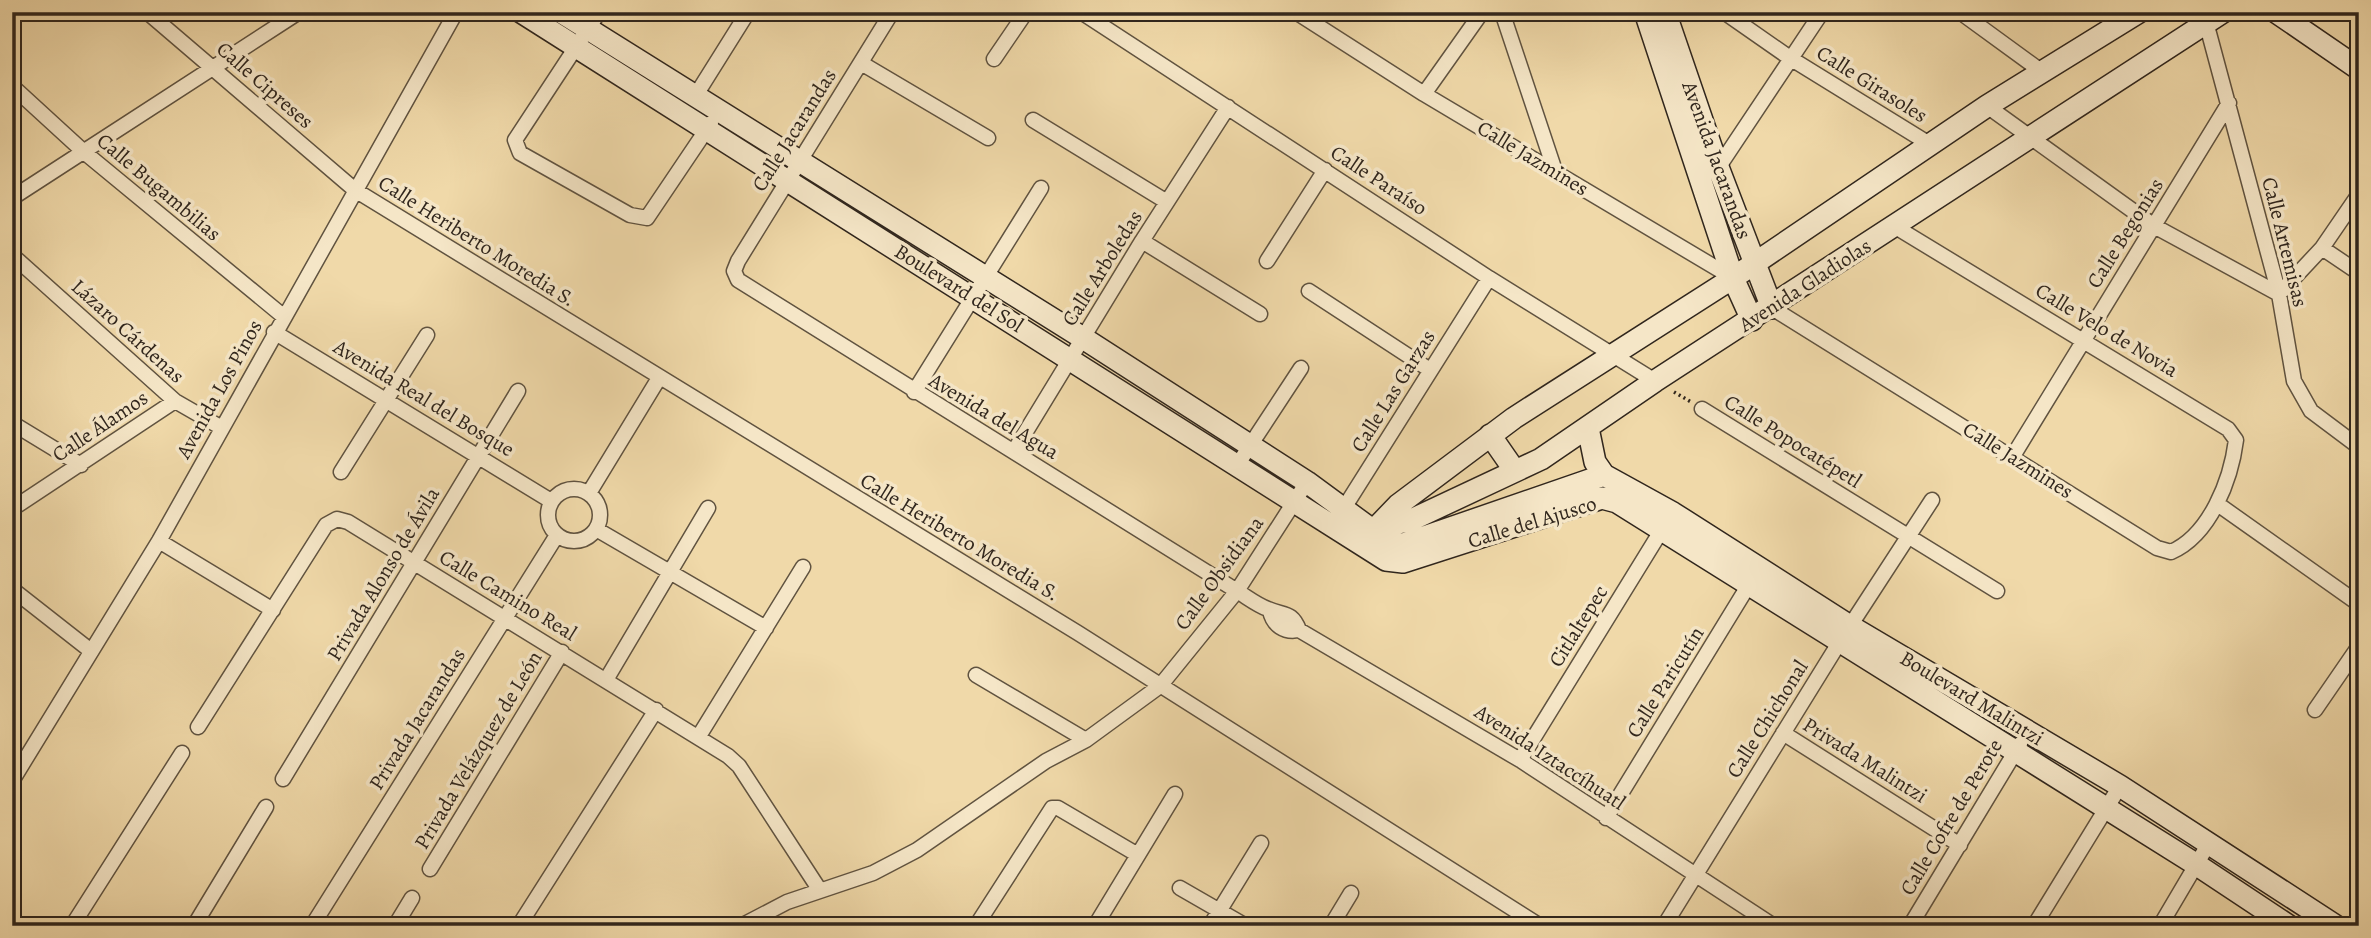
<svg xmlns="http://www.w3.org/2000/svg" width="2371" height="938" font-family="Alegreya,serif">
	<style>
		.lines { fill: none; stroke-linecap: round; stroke-linejoin: round }
		.street-casing { stroke: #605340; stroke-width: 17 }
		.secondary-casing { stroke: #30261d; stroke-width: 24 }
		.path { stroke: #30261d; stroke-width: 3.5; stroke-dasharray: 2 3.5; stroke-linecap: butt }
		.street { stroke: #f5e6c7; stroke-width: 14 }
		.secondary { stroke: #f5e6c7; stroke-width: 21 }
		.labels { text-anchor: middle; stroke-width: 7; stroke-linejoin: round; paint-order: stroke }
		.street-label { font-size: 21px; fill: #30261d; stroke: #f5e6c7 }
	</style>
	<rect width="100%" height="100%" fill="#f0d9a9"/>
	<filter id="stains"><feTurbulence type="fractalNoise" baseFrequency=".00286" numOctaves="4"/><feColorMatrix values="0 0 0 0 .2 0 0 0 0 .09 0 0 0 0 .02 0 0 0 .5 -.17"/></filter>
	<radialGradient id="worn" r=".72"><stop offset=".6" stop-color="#630" stop-opacity="0"/><stop offset="1" stop-color="#630" stop-opacity=".3"/></radialGradient>
	<g class="lines">
		<g class="street-casing">
			<path id="street" d="M147,12L355,190L1078,633L1540,926
				M599,12L515,140L520,153L630,215L647,218L711,123
				M892,12L738,261L734,271L738,280L1237,591C1247,597 1257,605 1268,609C1284,616 1292,611 1299,630
				M1081,12L1489,278L1655,381
				M1296,12L1424,94L1733,278
				M1502,12L1555,171
				M1724,12L1790,58L1931,145
				M1960,12L2041,71
				M2206,22L2279,294L2294,381L2311,411L2359,447
				M994,59L1026,12
				M861,63L988,138
				M12,86L84,152L283,316
				M1424,94L1482,12
				M696,95L748,12
				M1987,106L2154,226L2279,294L2322,248L2359,194
				M1033,120L1167,202
				M1716,171L1822,12
				M12,198L299,12
				M1142,241L1260,314
				M2322,248L2359,273
				M12,255L175,401L222,428
				M1267,261L1325,170
				M1309,291L1430,370
				M1772,308L2157,548L2171,552C2210,535 2231,480 2236,440L2228,429L1894,226
				M274,332L551,501
				M914,392L1041,188
				M1702,409L1997,591
				M12,423L81,465
				M1014,451L1142,241L1228,107
				M2013,456L2229,103
				M1236,467L1301,368
				M341,472L427,335
				M548 515a26 26 0 1 1 52 0a26 26 0 1 1-52 0Z
				M589,493L659,378
				M2219,505L2359,604
				M12,509L175,401
				M1339,516L1489,278
				M596,529L766,628
				M159,541L273,610
				M12,589L91,651
				M1270,611C1273,625 1284,633 1299,630L1520,760L1774,926
				M976,675L1086,740
				M606,680L708,508
				M2315,710L2359,646
				M198,727L326,525L337,519L348,522L728,756L739,766L819,889
				M1783,733L1960,845
				M699,736L803,567
				M1520,760L1666,523
				M283,779L518,391
				M12,781L159,541L456,12
				M1606,818L1753,578
				M430,869L562,652
				M1180,888L1246,926
				M520,924L656,710
				M72,926L182,753
				M194,926L266,807
				M312,926L557,535
				M395,926L412,898
				M741,926L787,902L873,873L917,850L1046,761L1086,740L1160,686L1237,591L1307,482
				M976,926L1052,808H1058L1138,855
				M1095,926L1175,794
				M1210,926L1261,843
				M1331,926L1351,893
				M1664,926L1839,643L1932,500
				M1910,926L2020,744
				M2034,926L2120,786
				M2160,926L2209,843"/>
		</g>
		<g class="secondary-casing">
			<path id="secondary" d="M521,12L1386,560L1403,562L1602,498L1617,502L2197,865L2289,926
				M561,12L1083,338L1307,482L1390,543L1404,544L1604,475
				M1645,12L1733,278L1752,320
				M1665,12L1718,167L1772,308
				M2276,12L2359,69
				M1588,428L1595,462L1604,475L1673,513L1850,626L2120,786L2336,926
				M1490,435L1515,471
				M1366,529L1409,521L1541,459L1655,381L2223,12
				M1374,530L1398,505L1514,418L1733,278L1987,106L2139,12"/>
		</g>
		<path class="path" d="M1674,392L1691,402"/>
		<use href="#street" class="street"/>
		<use href="#secondary" class="secondary"/>
	</g>
	<g class="labels">
		<g class="street-label">
			<text transform="translate(1872 84) rotate(32)" y="7">Calle Girasoles</text>
			<text transform="translate(265 85) rotate(41)" y="7">Calle Cipreses</text>
			<text transform="translate(794 130) rotate(-58)" y="7">Calle Jacarandas</text>
			<text transform="translate(1533 158) rotate(31)" y="7">Calle Jazmines</text>
			<text transform="translate(1717 160) rotate(70)" y="7">Avenida Jacarandas</text>
			<text transform="translate(1379 180) rotate(33)" y="7">Calle Paraíso</text>
			<text transform="translate(159 187) rotate(40)" y="7">Calle Bugambilias</text>
			<text transform="translate(2125 233) rotate(-58)" y="7">Calle Begonias</text>
			<text transform="translate(477 241) rotate(32)" y="7">Calle Heriberto Moredia S.</text>
			<text transform="translate(2285 242) rotate(76)" y="7">Calle Artemisas</text>
			<text transform="translate(1102 268) rotate(-58)" y="7">Calle Arboledas</text>
			<text transform="translate(1805 285) rotate(-33)" y="7">Avenida Gladiolas</text>
			<text transform="translate(959 288) rotate(32)" y="7">Boulevard del Sol</text>
			<text transform="translate(2107 330) rotate(31)" y="7">Calle Velo de Novia</text>
			<text transform="translate(128 331) rotate(42)" y="7">Lázaro Cárdenas</text>
			<text transform="translate(219 389) rotate(-61)" y="7">Avenida Los Pinos</text>
			<text transform="translate(1393 391) rotate(-58)" y="7">Calle Las Garzas</text>
			<text transform="translate(424 398) rotate(31)" y="7">Avenida Real del Bosque</text>
			<text transform="translate(994 416) rotate(31)" y="7">Avenida del Agua</text>
			<text transform="translate(100 426) rotate(-34)" y="7">Calle Álamos</text>
			<text transform="translate(1793 441) rotate(32)" y="7">Calle Popocatépetl</text>
			<text transform="translate(2018 460) rotate(32)" y="7">Calle Jazmines</text>
			<text transform="translate(1532 522) rotate(-17)" y="7">Calle del Ajusco</text>
			<text transform="translate(960 537) rotate(31)" y="7">Calle Heriberto Moredia S.</text>
			<text transform="translate(1219 573) rotate(-54)" y="7">Calle Obsidiana</text>
			<text transform="translate(383 574) rotate(-59)" y="7">Privada Alonso de Ávila</text>
			<text transform="translate(508 595) rotate(31)" y="7">Calle Camino Real</text>
			<text transform="translate(1578 626) rotate(-58)" y="7">Citlaltepec</text>
			<text transform="translate(1665 682) rotate(-58)" y="7">Calle Paricutín</text>
			<text transform="translate(1972 698) rotate(31)" y="7">Boulevard Malintzi</text>
			<text transform="translate(417 719) rotate(-58)" y="7">Privada Jacarandas</text>
			<text transform="translate(1767 719) rotate(-58)" y="7">Calle Chichonal</text>
			<text transform="translate(478 750) rotate(-59)" y="7">Privada Velázquez de León</text>
			<text transform="translate(1550 757) rotate(33)" y="7">Avenida Iztaccíhuatl</text>
			<text transform="translate(1865 760) rotate(32)" y="7">Privada Malintzi</text>
			<text transform="translate(1951 817) rotate(-59)" y="7">Calle Cofre de Perote</text>
		</g>
	</g>
	<rect width="2371" height="938" fill="none" stroke="#f0d9a9" stroke-width="42"/>
	<rect x="14" y="14" width="2343" height="910" fill="none" stroke="#30261d" stroke-width="3.5"/>
	<rect x="21" y="21" width="2329" height="896" fill="none" stroke="#30261d" stroke-width="2"/>
	<rect width="100%" height="100%" filter="url(#stains)"/>
	<rect width="100%" height="100%" fill="url(#worn)"/>
</svg>
